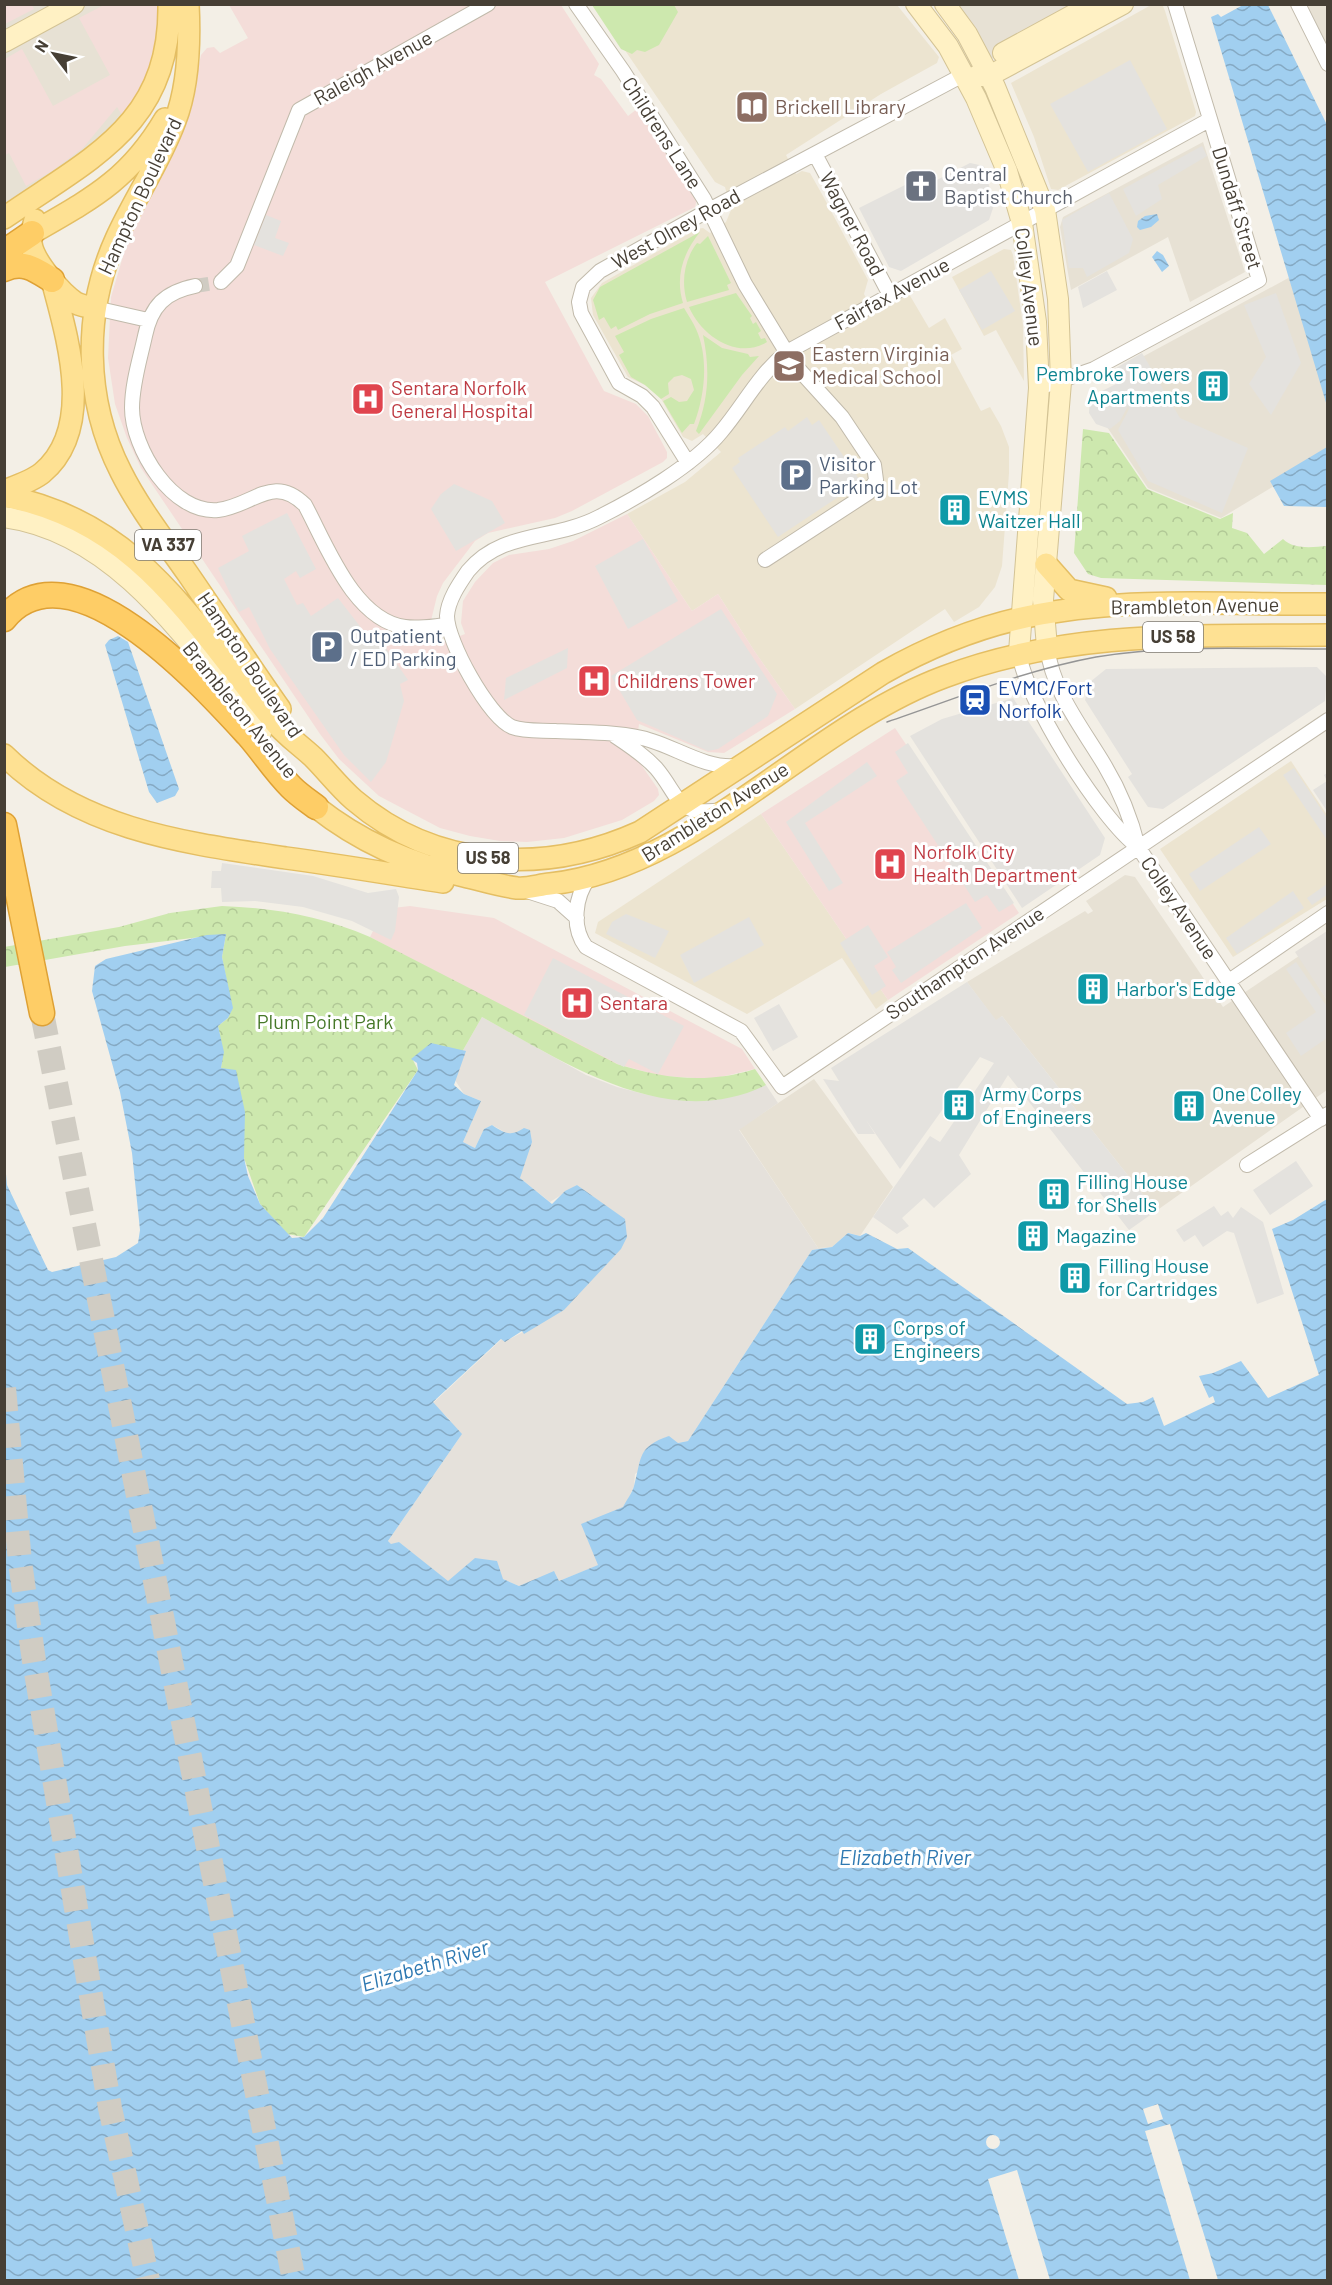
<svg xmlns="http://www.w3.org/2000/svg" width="1332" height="2285" font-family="Barlow,sans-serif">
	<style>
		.residential { fill: #e7e1d4 }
		.industrial { fill: #e5e1db }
		.education { fill: #ece4d0 }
		.medical { fill: #f4ddd9 }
		.grass { fill: #cde8ae }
		.park { fill: url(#park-crowns) }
		.parking { fill: #e4e2de }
		.water { fill: url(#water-waves) }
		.pier { fill: #f3efe6 }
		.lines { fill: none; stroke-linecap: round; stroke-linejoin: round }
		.street-tunnel { stroke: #d0ccc3; stroke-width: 14; stroke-dasharray: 14 7; stroke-linecap: butt }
		.highway-tunnel { stroke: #d0ccc3; stroke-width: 24; stroke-dasharray: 24 12; stroke-linecap: butt }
		.street-casing { stroke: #c1baab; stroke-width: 16 }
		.secondary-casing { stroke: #d3c395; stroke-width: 22 }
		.primary-casing { stroke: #e4be63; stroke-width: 24 }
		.highway-casing { stroke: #dea135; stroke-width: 27 }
		.street { stroke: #fff; stroke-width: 14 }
		.secondary { stroke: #fff1c4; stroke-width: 20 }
		.primary { stroke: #fee193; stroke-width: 21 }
		.highway { stroke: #fecd66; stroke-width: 24 }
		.tram { stroke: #959595; stroke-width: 1.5 }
		.labels { text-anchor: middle; stroke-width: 6; stroke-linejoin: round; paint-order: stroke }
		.shield { fill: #fff; stroke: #7e7972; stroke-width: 1.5 }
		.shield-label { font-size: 18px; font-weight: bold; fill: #463f35 }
		.street-label { font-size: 20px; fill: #463f35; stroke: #fff }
		.education-label { font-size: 20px; fill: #785e54; stroke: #fff; text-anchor: start }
		.worship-label { font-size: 20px; fill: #5b616d; stroke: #fff; text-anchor: start }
		.culture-label { font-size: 20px; fill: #0d838f; stroke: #fff; text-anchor: start }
		.health-label { font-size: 20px; fill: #be3a42; stroke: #fff; text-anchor: start }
		.service-label { font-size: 20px; fill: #4e5e75; stroke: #fff; text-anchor: start }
		.transit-label { font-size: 20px; fill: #164399; stroke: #fff; text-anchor: start }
		.park-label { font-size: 20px; fill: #467828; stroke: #fff }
		.water-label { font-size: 21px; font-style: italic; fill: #2e79b2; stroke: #fff }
	</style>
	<defs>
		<pattern id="park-crowns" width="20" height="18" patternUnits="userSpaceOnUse" patternTransform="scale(1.5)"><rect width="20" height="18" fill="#cde8ae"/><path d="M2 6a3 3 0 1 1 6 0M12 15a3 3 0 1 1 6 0" fill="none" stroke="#b1c896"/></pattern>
		<pattern id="water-waves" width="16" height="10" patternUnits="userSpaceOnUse" patternTransform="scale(1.5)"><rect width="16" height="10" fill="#a1cff0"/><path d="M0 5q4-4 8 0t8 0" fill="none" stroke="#85a9c3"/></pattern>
	</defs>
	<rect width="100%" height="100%" fill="#f3efe6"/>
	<path class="residential" d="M4,5H180L196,37L124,118L30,194L4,208Z
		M949,5H1104L983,63Z
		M1299,5H1327V60Z
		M1203,142L1245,272L1190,302L1168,237L1071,290L1060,227L1063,217Z
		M1292,276L1327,397V454L1221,518L1148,488L1107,427L1120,369Z
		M1125,875L1135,877L1139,883L1223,1007L1299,956L1327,1000V1090L1156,1211L1002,1016L996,1021L967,982L1085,911L1088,914L1093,911L1086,901Z
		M814,1079L893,1187L860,1236L848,1233L832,1247L818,1248L739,1129Z"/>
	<path class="industrial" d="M1327,931V1000L1295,952Z
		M482,1017L586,1075L617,1087L648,1095L716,1100L766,1085L778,1103L739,1130L818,1248L832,1247L812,1250L688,1441L678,1443L635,1474L634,1486L599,1565L559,1581L555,1573L519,1586L503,1579L448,1582L399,1542L391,1545L388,1541L460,1437L450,1420L433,1403L502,1339L508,1340L564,1310L624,1219L577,1185L550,1202L520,1178L530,1130L508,1134L492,1125L484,1129L475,1148L463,1142L481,1101L464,1094L455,1080L462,1052Z"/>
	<path class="education" d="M594,5H897L939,57L937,63L881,94L786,155L796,174L802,171L810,173L823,196L868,280L864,294L875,314L909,294L929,328L945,318L962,349L951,355L981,411L990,407L1001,426L1009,447V473L1002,566L995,587L979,607L954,622L945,609L795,709L755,652L718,594L692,611L627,514L685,482L721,452L703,434L692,441L683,437L660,397L645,385L628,377L593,315L591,298L602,283L697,229L703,228L710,233L726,222L731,210L725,187L715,182Z
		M1151,5L1163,6L1165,11L1196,112L1195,116L1058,190L1051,189L1034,137L1011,83Z
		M1004,249L1011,250L1013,255L1023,325L1024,381L996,330L984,336L952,277Z
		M1291,761L1327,815V899L1233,957L1160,849Z
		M761,814L888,1000L876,1009L842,958L747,1014L595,933L598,922Z"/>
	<path class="medical" d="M5,4L32,5L34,9L5,24Z
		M104,5H160L161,27L149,72L124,118L117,107L83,148L52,171L26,186L9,153L5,155V59L22,49L53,106L110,75L79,18Z
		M229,5H561L599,64L594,75L601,79L628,116L637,109L697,199L695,207L545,282L604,391L636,404L648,416L667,452V458L663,462L572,511L555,518L488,533L475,541L443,583L437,596L426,641L439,644L465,634L461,623L463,601L475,582L493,563L509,555L549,549L573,541L627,514L692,611L718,594L755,652L795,709L724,753L708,752L639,724L635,756L658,789L659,795L654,801L622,820L564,838L527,842L500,841L470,836L440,828L379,796L339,759L320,734L141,468L127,438L115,404L108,358L111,297L129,236L171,157L187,118L201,55L207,48L214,47L220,53L248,38Z
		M895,728L1019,913L888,1000L761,814Z
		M410,906L494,918L742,1049L755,1069L712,1079L661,1076L617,1064L590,1053L370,937L384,909Z"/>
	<path class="grass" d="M592,5H674L678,12L659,45L645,52L637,50L632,54L621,49Z
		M700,232C683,253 675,277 683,303L650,314L618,330L616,326L611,329L604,317L599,320L593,300L600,287Z
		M708,236L731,283L727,285L729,290L687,302C681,282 684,260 697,243L700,244Z
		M736,293L752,316L750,318L753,324L756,322L761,331L758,333L761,339L765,338L767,342C738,360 702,337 689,307Z
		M684,308C688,315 693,322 696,329C709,358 705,395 694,424H690L682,433L663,401L671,397L679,402L687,401L694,390L691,379L682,375L674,377L668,383L669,394L661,399L645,385L631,377L619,355L624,352L615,336L651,319Z
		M703,335L722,348L748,354L750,357L759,356L742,375L699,434L696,431C709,399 710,369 703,335Z"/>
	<path class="park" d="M1083,429L1109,433L1147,489L1220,519L1233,513L1232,528L1247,533L1264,554L1283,539C1294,550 1313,547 1327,546V585L1101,578L1088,574L1074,553Z
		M222,906C275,908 321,916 370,937L617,1064C664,1079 708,1084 755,1069L766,1085C668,1133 566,1063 482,1017L462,1052L412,1058L418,1070L304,1237L287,1234L260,1204L244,1158V1117L221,1068L223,1052L218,1026L228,1018L232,1008L222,957L226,934L125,946L5,967L4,947L119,927L170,913Z"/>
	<path class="parking" d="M1130,60L1167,129L1088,172L1050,104Z
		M1202,146L1207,156L1158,185L1162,199L1136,216L1123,189Z
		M970,163L984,166L994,205L989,220L901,271L889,267L859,208L915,180L929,184Z
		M1109,193L1133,239L1129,253L1087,277L1083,268H1069L1062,220Z
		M266,215L281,221L275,238L289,243L283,256L254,245Z
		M991,271L1015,311L982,330L959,290Z
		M1107,271L1117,290L1083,308L1078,287Z
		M1276,293L1301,363L1271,415L1249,384L1266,357L1244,305Z
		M1142,353L1180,418L1248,448L1222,513L1148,481L1118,430L1129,409L1128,406L1120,421L1110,429L1096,424L1089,413L1090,397L1116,384L1109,372Z
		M807,417L812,425L819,420L861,482L778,537L732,468L740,462L738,458L785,427L788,431Z
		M454,484L492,501L505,523L456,551L431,509L441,494Z
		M287,513L316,569L300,578L296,571L284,579L297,605L303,603L311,616L338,598L373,643L379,638L408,680L400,684L404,701L386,762L371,782L344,755L270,649L249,607L239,612L218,568L249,551L242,536Z
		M643,539L678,601L628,629L595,566Z
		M721,609L777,694L768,716L718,749L708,751L637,720L611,676Z
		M568,648L567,668L504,700L506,678Z
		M1317,667L1327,677L1325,701L1163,809L1148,807L1128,777L1132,774L1085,700L1090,682L1106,669Z
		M1013,698L1105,838L1100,855L1022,908L910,736L942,719Z
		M908,743L1014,903L999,912L987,895L975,902L896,781L908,773L895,752Z
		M867,762L877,776L805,823L843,883L829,891L786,822Z
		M1294,768L1327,818V840L1283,775Z
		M1327,773V811L1313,790L1327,781L1324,775Z
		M1259,827L1271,844L1200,891L1189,874Z
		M222,863L313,876L368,893L396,889L399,897L395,931L391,940L352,921L303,907L255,901L222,902L221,888H211L212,871H221Z
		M1327,884V895L1312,905L1307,898Z
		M1293,891L1304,908L1237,954L1226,938Z
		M966,903L982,928L901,983L892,970L896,967L887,952Z
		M626,914L669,931L655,958L606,934L612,922Z
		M749,917L764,945L694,983L680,955Z
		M868,925L888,957L874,966L886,986L872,995L840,943Z
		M553,958L684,1026L658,1074L629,1059L624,1067L524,1015Z
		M1296,962L1328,1008L1327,1038L1301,1056L1286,1033L1316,1012L1286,969Z
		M967,982L996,1020L1002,1016L1156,1211L1129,1230L1008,1075L959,1155L971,1174L934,1208L924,1198L902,1218L909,1226L897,1234L873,1217L930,1136L940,1142L994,1063L980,1057L900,1169L866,1120L875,1134H858L823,1079L839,1081L831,1068Z
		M779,1004L798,1037L773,1051L754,1018Z
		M1296,1161L1313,1186L1270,1215L1253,1190Z
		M1214,1206L1221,1216L1228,1211L1233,1218L1241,1207L1263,1222L1284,1294L1257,1304L1234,1233L1227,1231L1203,1247L1195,1235L1184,1242L1176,1230Z"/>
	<path class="water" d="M1243,5H1268L1327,125V406L1211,17L1218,14L1221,17Z
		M1157,214L1159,220L1151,227L1140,230L1137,227L1138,221L1145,216Z
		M1157,251L1163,255L1169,266L1162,272L1152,257Z
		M1327,447V507L1284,506L1270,481Z
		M118,636L128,642L179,789L175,796L157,803L149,792L105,645L109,640Z
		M226,934L222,957L233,1008L228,1018L218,1026L224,1052L221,1068L236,1070L245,1112L244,1158L248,1176L260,1204L292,1238L304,1237L323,1218L418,1070L417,1063L411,1059L431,1043L466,1051L454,1085L464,1094L481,1101L463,1142L475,1148L484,1129L492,1125C504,1133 511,1137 524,1128L530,1130L532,1142L520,1178L552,1204L565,1191L577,1185L625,1219L627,1237L621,1249L564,1310L524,1334L522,1331L505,1342L501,1339L433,1402L462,1434L388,1541L391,1544L399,1542L448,1581L475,1558L497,1561L503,1579L519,1586L554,1571L559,1581L598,1565L581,1524L623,1507C626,1501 632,1493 634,1486C642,1457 637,1447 669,1436L678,1443L688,1441L812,1250L832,1247L848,1233L860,1236L866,1233L897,1249L908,1248L1127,1404L1143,1402L1153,1397L1164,1426L1215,1402L1213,1396L1209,1398L1199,1376L1213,1373L1241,1361L1268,1398L1319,1375L1272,1229L1293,1220L1327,1199V2280H5V1163L7,1185L48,1270L52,1272L116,1257L138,1243L140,1230L132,1153L120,1092L92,991L95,966L106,959L207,935Z"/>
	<path class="pier" d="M1158,2104L1163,2119L1148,2124L1143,2109Z
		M1170,2124L1218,2280H1190L1145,2131Z
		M986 2142a7 7 0 1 1 14 0a7 7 0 1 1-14 0Z
		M1017,2170L1050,2280H1019L988,2179Z"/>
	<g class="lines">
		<path class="street-tunnel" d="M195,286L221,282"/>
		<path class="highway-tunnel" d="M42,1013L294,2280
			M4,1388L20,1562L34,1661L110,2108L148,2280"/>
		<g class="street-casing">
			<path id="street" d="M576,4L623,71L704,199L745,284L793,363L842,417L874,465L876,480L868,493L765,560
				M1298,4L1328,64
				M815,154L890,295
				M221,282L237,266L299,110L488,4
				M195,286C165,292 151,306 145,336C140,359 132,384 132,408C132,448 172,514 218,510C253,506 273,473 305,505C327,546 354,620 405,627C419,629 434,626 447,625
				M95,308L148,320
				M1039,388L1094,369L1259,280L1175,4
				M688,463L653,407L642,396L619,383L581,313L579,302L583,287L600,271L709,210L963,75
				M1047,647C1053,693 1082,727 1105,766C1120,791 1131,818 1138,847L1321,1119
				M1019,652C1024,698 1101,820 1138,847
				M615,736C630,746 644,755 656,768C680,796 675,817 722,810
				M736,766C704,769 673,745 642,738C614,732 585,732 556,731C542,730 525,732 512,727C488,716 447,641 447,616C448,600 459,584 468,571C502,530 553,541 599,517C637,498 694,465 721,432C744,405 758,375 787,352L1209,120
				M589,878C575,896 571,927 586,947L741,1031L782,1087L1328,720
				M527,891L558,901L577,918
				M1229,981L1328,913
				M1247,1165L1328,1114"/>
		</g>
		<g class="secondary-casing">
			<path id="secondary" d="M916,4L948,46L976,98L1007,171L1022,223L1036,322L1039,388L1019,652
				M945,4L967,34L995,87L1045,210L1058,299L1061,382L1043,600L1047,647
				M4,42L74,4
				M1003,53L1093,4
				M976,76H989L1123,4
				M4,517C121,533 192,649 261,733"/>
		</g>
		<g class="primary-casing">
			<path id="primary" d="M188,4C190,43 189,85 175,121C160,162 134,199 116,239C83,312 84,400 121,472C139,508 165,541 188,574C219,619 249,665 280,709
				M4,218C90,158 171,125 169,4
				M35,220C33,227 30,236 31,243C33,261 62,294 76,303C82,306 89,307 95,308
				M32,233C91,199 129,180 165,119
				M4,491C17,486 32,481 42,473C96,428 67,337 52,280
				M4,496C139,521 193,624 273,720C284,734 300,745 313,757C327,771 339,787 354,800C436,870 545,875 640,832L883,673C932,645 986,624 1041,614C1133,597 1234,605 1328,604
				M1046,564L1069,590L1106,598
				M4,755C80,830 185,843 286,858C338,865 391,874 443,882
				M316,807C359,841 411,864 464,876C481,880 500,886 517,888C528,889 539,885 550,884C696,868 807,728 944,677C1067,630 1198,636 1328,635"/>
		</g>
		<g class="highway-casing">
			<path id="highway" d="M4,252L32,233
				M4,269C24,260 36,270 52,280
				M4,619C69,537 204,687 248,735C263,752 275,771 291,787C299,795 308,801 316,807
				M4,825L42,1013"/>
		</g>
		<use href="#street" class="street"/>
		<use href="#secondary" class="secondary"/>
		<use href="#primary" class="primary"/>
		<use href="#highway" class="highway"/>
		<path class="tram" d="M887,722C955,699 1025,670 1096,657C1171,644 1251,649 1328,649"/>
	</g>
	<defs>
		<g id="library-square" transform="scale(1.725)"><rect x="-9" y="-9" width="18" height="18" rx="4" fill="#8d6e63" stroke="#fff"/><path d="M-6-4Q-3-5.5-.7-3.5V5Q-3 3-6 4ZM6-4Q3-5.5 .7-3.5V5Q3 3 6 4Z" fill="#fff"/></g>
		<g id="church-square" transform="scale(1.725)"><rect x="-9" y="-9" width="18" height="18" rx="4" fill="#6b7280" stroke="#fff"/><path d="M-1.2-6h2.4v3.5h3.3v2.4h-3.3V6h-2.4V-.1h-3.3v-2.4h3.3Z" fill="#fff"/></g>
		<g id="university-square" transform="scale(1.725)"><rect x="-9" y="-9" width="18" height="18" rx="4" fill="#8d6e63" stroke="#fff"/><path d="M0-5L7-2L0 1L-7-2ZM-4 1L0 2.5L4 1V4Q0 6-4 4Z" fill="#fff"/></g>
		<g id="building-square" transform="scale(1.725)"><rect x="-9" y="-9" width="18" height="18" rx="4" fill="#0f9aa8" stroke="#fff"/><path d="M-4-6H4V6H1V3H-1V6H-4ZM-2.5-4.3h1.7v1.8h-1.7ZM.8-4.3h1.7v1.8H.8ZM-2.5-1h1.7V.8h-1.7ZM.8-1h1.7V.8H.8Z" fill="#fff"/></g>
		<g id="hospital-square" transform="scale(1.725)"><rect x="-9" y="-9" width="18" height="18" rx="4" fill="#e0444e" stroke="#fff"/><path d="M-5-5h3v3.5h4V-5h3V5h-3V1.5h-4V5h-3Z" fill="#fff"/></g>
		<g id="parking-square" transform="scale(1.725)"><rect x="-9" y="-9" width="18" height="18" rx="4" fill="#5c6f8a" stroke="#fff"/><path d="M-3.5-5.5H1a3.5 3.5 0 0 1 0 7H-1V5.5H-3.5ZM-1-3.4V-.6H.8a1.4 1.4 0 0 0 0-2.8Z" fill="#fff"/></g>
		<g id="station-square" transform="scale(1.725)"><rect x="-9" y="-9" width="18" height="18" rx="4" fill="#1a4fb4" stroke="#fff"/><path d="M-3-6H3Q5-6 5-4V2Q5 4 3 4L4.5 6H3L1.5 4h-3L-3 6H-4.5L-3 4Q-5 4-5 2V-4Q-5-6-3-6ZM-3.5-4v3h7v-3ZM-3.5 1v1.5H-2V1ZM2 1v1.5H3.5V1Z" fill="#fff"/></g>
	</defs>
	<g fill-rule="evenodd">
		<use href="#library-square" x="752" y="107"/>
		<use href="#church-square" x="921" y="186"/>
		<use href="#university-square" x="789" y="366"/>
		<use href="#building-square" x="1213" y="386"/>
		<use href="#hospital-square" x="368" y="399"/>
		<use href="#parking-square" x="796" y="475"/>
		<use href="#building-square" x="955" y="510"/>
		<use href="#parking-square" x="327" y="647"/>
		<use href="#hospital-square" x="594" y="681"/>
		<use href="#station-square" x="975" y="700"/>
		<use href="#hospital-square" x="890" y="864"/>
		<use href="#building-square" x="1093" y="989"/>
		<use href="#hospital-square" x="577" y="1003"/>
		<use href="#building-square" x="959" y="1105"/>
		<use href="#building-square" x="1189" y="1106"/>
		<use href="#building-square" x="1054" y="1194"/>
		<use href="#building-square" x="1033" y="1236"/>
		<use href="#building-square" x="1075" y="1278"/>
		<use href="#building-square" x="870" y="1339"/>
	</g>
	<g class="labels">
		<g class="shield">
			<rect x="135" y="530" width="66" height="30" rx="4.5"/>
			<rect x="1143" y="622" width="60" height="30" rx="4.5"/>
			<rect x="458" y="843" width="60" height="30" rx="4.5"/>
		</g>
		<g class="shield-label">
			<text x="168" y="551">VA 337</text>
			<text x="1173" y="643">US 58</text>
			<text x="488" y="864">US 58</text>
		</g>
		<g class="street-label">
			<text transform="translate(373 68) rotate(-29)" y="7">Raleigh Avenue</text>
			<text transform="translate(662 133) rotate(57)" y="7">Childrens Lane</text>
			<text transform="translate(140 196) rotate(-65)" y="7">Hampton Boulevard</text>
			<text transform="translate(1237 208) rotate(73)" y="7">Dundaff Street</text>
			<text transform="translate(852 224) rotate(62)" y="7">Wagner Road</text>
			<text transform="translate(676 229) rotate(-29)" y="7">West Olney Road</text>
			<text transform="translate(1029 287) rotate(83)" y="7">Colley Avenue</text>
			<text transform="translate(892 294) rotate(-29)" y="7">Fairfax Avenue</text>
			<text transform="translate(1195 606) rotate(-1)" y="7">Brambleton Avenue</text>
			<text transform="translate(250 665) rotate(56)" y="7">Hampton Boulevard</text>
			<text transform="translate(240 710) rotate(51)" y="7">Brambleton Avenue</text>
			<text transform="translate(715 812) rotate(-32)" y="7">Brambleton Avenue</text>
			<text transform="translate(1179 908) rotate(56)" y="7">Colley Avenue</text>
			<text transform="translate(965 963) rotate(-34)" y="7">Southampton Avenue</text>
		</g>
		<g class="education-label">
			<text x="775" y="114">Brickell Library</text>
			<text x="812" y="361">Eastern Virginia<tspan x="812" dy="23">Medical School</tspan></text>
		</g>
		<g class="worship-label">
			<text x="944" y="181">Central<tspan x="944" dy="23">Baptist Church</tspan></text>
		</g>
		<g class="culture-label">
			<text x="1190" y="381" text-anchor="end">Pembroke Towers<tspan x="1190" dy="23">Apartments</tspan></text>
			<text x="978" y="505">EVMS<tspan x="978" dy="23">Waitzer Hall</tspan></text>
			<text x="1116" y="996">Harbor's Edge</text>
			<text x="982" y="1101">Army Corps<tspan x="982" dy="23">of Engineers</tspan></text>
			<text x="1212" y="1101">One Colley<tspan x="1212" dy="23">Avenue</tspan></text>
			<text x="1077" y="1189">Filling House<tspan x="1077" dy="23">for Shells</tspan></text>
			<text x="1056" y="1243">Magazine</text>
			<text x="1098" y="1273">Filling House<tspan x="1098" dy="23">for Cartridges</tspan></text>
			<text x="893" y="1335">Corps of<tspan x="893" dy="23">Engineers</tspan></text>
		</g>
		<g class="health-label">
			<text x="391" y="395">Sentara Norfolk<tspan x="391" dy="23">General Hospital</tspan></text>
			<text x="617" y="688">Childrens Tower</text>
			<text x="913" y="859">Norfolk City<tspan x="913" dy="23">Health Department</tspan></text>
			<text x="600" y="1010">Sentara</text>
		</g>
		<g class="service-label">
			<text x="819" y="471">Visitor<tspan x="819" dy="23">Parking Lot</tspan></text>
			<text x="350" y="643">Outpatient<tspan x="350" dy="23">/ ED Parking</tspan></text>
		</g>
		<g class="transit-label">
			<text x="998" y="695">EVMC/Fort<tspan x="998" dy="23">Norfolk</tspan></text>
		</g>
		<g class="park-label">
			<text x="325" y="1029">Plum Point Park</text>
		</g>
		<g class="water-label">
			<text x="905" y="1865">Elizabeth River</text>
			<text transform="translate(425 1966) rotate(-17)" y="7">Elizabeth River</text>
		</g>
	</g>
	<rect width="1332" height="2285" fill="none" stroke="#463f35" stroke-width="12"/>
	<g transform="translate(54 54) rotate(302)" stroke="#ffffff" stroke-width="4.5" paint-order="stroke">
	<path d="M0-4.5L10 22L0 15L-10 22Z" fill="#463f35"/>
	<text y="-9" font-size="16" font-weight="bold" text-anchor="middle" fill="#463f35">N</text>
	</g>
</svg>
